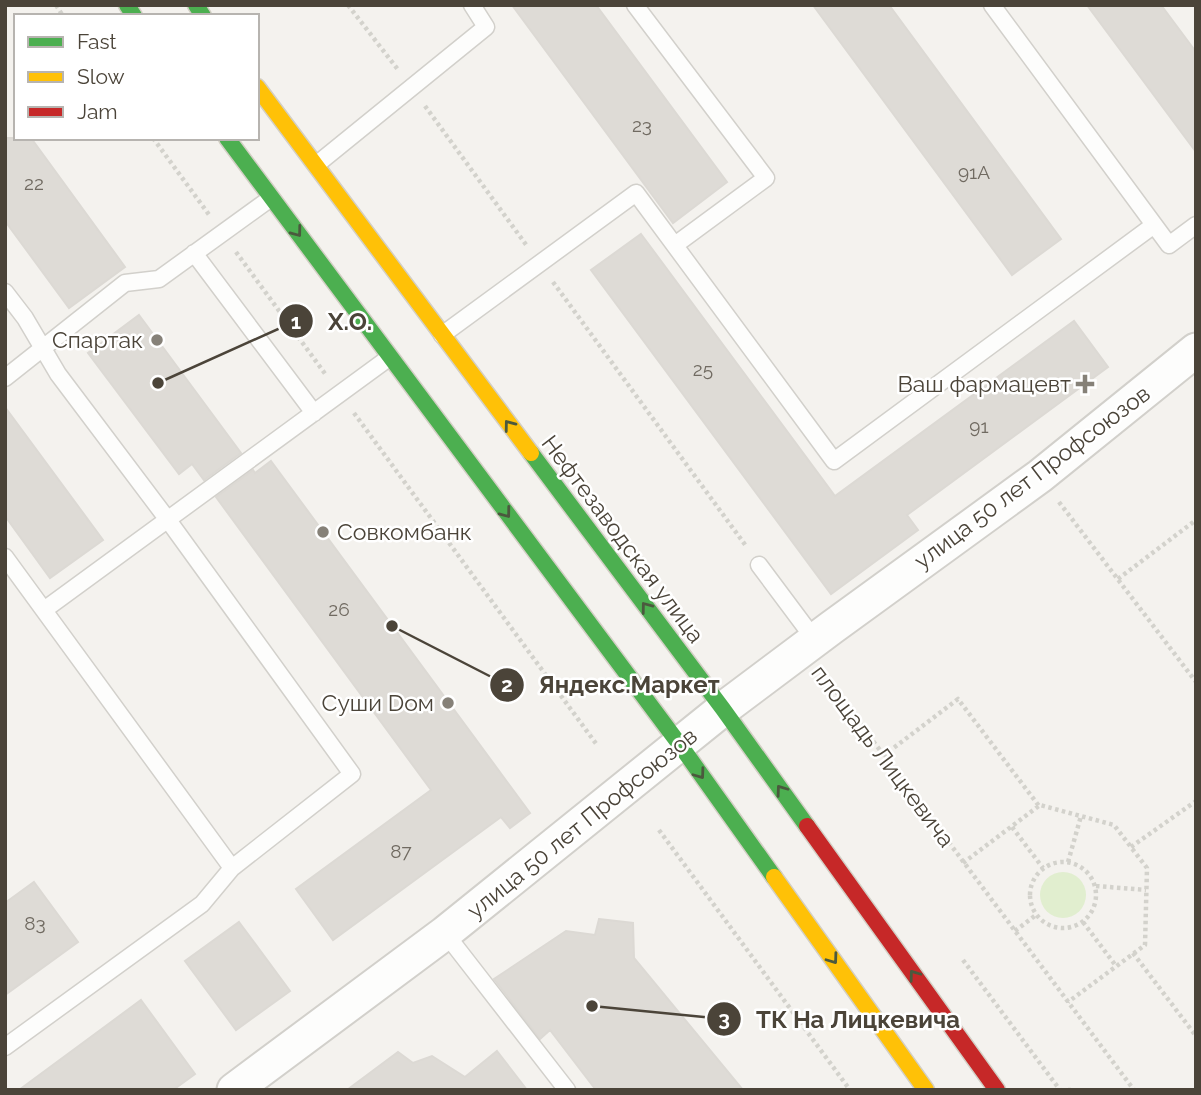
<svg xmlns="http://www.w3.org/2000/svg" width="1201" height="1095" font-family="Raleway,sans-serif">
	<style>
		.green { fill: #e1eecf }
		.building { fill: #dedbd6; stroke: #dcd9d4; stroke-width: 2 }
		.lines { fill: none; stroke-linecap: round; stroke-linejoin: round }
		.lane-casing { stroke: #d2d0cb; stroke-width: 19 }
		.street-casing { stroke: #d2d0cb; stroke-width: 37 }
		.fast-casing { stroke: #d3cfc5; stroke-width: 19 }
		.slow-casing { stroke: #d3cfc5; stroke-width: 19 }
		.jam-casing { stroke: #d3cfc5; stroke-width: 19 }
		.path { stroke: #d3d2cc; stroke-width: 4.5; stroke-dasharray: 3.5 3.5; stroke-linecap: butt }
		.lane { stroke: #fdfdfc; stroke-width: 16 }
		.street { stroke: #fdfdfc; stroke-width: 33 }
		.fast { stroke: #4caf50; stroke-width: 16 }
		.slow { stroke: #ffc107; stroke-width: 16 }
		.jam { stroke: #c62828; stroke-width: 16 }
		.oneway { stroke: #4b593e }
		.poi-dot { fill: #868178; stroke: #fff; stroke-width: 2.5 }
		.labels { text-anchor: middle; stroke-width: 5; stroke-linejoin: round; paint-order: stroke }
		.number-label { font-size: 19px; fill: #706a61 }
		.poi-label { font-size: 23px; fill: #4b4439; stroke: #fff; text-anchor: end }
		.street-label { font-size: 23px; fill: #4b4439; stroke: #fff }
		.leader { fill: none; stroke: #4b4439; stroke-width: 2.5 }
		.callout-dot { fill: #4b4439; stroke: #fff; stroke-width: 2.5 }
		.mark-label { font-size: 21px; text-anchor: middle; font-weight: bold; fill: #fff }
		.callout-label { font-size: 24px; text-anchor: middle; font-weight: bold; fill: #4b4439; stroke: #fff; stroke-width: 5; stroke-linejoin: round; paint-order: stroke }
	</style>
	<rect width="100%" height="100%" fill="#f4f2ee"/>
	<path class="green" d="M1040 895a23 23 0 1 1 46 0a23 23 0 1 1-46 0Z"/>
	<path class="building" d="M512,5H596L727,182L673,223Z
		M813,5H889L1061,239L1012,275Z
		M1087,5H1161L1196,52V152Z
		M5,138H31L125,267L69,308L5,221Z
		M641,234L835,496L1074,321L1108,367L907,515L918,530L831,594L591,270Z
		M139,315L241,453L204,480L192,464L179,474L88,353Z
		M5,407L103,540L50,578L5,516Z
		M271,461L530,813L510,828L501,817L333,940L296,889L431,790L216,497L253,470L255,473Z
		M34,882L78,942L5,995V903Z
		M599,919L633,923L634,958L743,1090H596L550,1030L540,1039L494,979L566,931L595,935Z
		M239,922L290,991L236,1030L185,961Z
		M141,1000L195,1074L173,1090H19Z
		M497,1051L527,1090H347L398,1052L413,1063L432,1056L465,1077Z"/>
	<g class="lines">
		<g class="lane-casing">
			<path id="lane" d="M635,5L766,178L675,245
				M992,5L1169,245L1196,225
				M316,165L486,27L472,5
				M194,253L314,413
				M5,292L25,318L58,374L168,520L352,774L232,868L202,904L5,1047
				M442,335L636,193L834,461L1154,225
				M5,378L125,283L159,279L271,198
				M5,557L232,868
				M759,565L815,640
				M44,610L390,357
				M445,933L567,1090"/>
		</g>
		<g class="street-casing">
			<path id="street" d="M234,1090L445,933L723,709L831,628L1040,476L1196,350"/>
		</g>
		<g class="fast-casing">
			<path id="fast" d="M127,5L134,16
				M196,5L203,16
				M227,138L680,745L774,877
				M531,453L723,709L807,826"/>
		</g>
		<g class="slow-casing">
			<path id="slow" d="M257,87L531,453
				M774,877L926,1090"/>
		</g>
		<g class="jam-casing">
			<path id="jam" d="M807,826L997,1090"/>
		</g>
		<path class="path" d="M56,5L63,16
			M348,5L399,71
			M425,106L527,246
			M153,138L210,216
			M236,252L326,375
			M553,282L746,546
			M354,413L597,745
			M1059,502L1196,682
			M1118,579L1196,520
			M823,674L1134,1090
			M883,756L958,699L1039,806
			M1012,827L1043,868
			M659,830L850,1090
			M1131,847L1196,801
			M1030 895a33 33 0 1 1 66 0a33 33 0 1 1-66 0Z
			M1068,862L1081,816
			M963,863L1040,805L1114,825L1147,868L1145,945L1068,1002
			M1096,886L1146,890
			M1083,922L1116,966
			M1015,931L1036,915
			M1133,953L1196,1036
			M963,960L1060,1090
			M1068,1090H1071"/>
		<use href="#lane" class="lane"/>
		<use href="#street" class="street"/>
		<use href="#fast" class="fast"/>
		<use href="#slow" class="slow"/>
		<use href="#jam" class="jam"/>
	</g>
	<defs><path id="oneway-chevron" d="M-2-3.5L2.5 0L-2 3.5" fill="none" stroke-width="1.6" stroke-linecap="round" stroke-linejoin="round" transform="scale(1.75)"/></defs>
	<g class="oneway">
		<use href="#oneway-chevron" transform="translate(297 232) rotate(53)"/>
		<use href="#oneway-chevron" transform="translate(509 425) rotate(-127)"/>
		<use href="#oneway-chevron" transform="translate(506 513) rotate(53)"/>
		<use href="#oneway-chevron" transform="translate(646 607) rotate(-127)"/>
		<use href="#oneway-chevron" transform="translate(700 774) rotate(54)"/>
		<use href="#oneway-chevron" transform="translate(781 790) rotate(-126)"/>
		<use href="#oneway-chevron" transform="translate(833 959) rotate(54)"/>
		<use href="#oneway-chevron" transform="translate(914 975) rotate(-126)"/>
	</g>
	<g class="poi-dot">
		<circle cx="157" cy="340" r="7"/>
		<path d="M1081.5 373.5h7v7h7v7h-7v7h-7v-7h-7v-7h7z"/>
		<circle cx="323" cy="532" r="7"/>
		<circle cx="448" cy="703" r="7"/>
	</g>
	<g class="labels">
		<g class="number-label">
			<text x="642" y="132">23</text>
			<text x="974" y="179">91А</text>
			<text x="34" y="190">22</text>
			<text x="703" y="376">25</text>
			<text x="979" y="433">91</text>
			<text x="339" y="616">26</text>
			<text x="401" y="858">87</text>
			<text x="35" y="930">83</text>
		</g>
		<g class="poi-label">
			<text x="143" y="348">Спартак</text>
			<text x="1071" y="392">Ваш фармацевт</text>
			<text x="337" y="540" text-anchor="start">Совкомбанк</text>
			<text x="434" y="711">Суши Dом</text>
		</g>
		<g class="street-label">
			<text transform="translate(1032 477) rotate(-37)" y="8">улица 50 лет Профсоюзов</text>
			<text transform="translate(623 539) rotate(53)" y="8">Нефтезаводская улица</text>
			<text transform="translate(883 756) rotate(53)" y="8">площадь Лицкевича</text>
			<text transform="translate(582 823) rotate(-39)" y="8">улица 50 лет Профсоюзов</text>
		</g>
	</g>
	<path class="leader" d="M158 383L296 321M392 626L507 685M592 1006L724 1019"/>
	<g class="callout-dot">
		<circle cx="158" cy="383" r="7"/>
		<circle cx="392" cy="626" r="7"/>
		<circle cx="592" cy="1006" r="7"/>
		<circle cx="296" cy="321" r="18"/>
		<circle cx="507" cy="685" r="18"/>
		<circle cx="724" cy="1019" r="18"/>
	</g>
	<g class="mark-label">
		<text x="296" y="329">1</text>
		<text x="507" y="692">2</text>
		<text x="724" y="1026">3</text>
	</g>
	<g class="callout-label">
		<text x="350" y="330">X.O.</text>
		<text x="629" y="693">Яндекс.Маркет</text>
		<text x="858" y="1028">ТК На Лицкевича</text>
	</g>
	<rect width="1201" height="1095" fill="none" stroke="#4b4439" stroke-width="14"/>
	<rect x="14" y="14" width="245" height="126" fill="#ffffff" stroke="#b7b4b0" stroke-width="2"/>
	<rect x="28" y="37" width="35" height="10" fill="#4caf50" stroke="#b7b4b0" stroke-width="2"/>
	<text x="77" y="49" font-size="21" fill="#4b4439">Fast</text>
	<rect x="28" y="72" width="35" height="10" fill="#ffc107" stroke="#b7b4b0" stroke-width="2"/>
	<text x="77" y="84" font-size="21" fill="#4b4439">Slow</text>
	<rect x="28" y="107" width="35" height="10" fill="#c62828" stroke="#b7b4b0" stroke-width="2"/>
	<text x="77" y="119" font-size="21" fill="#4b4439">Jam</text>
</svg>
